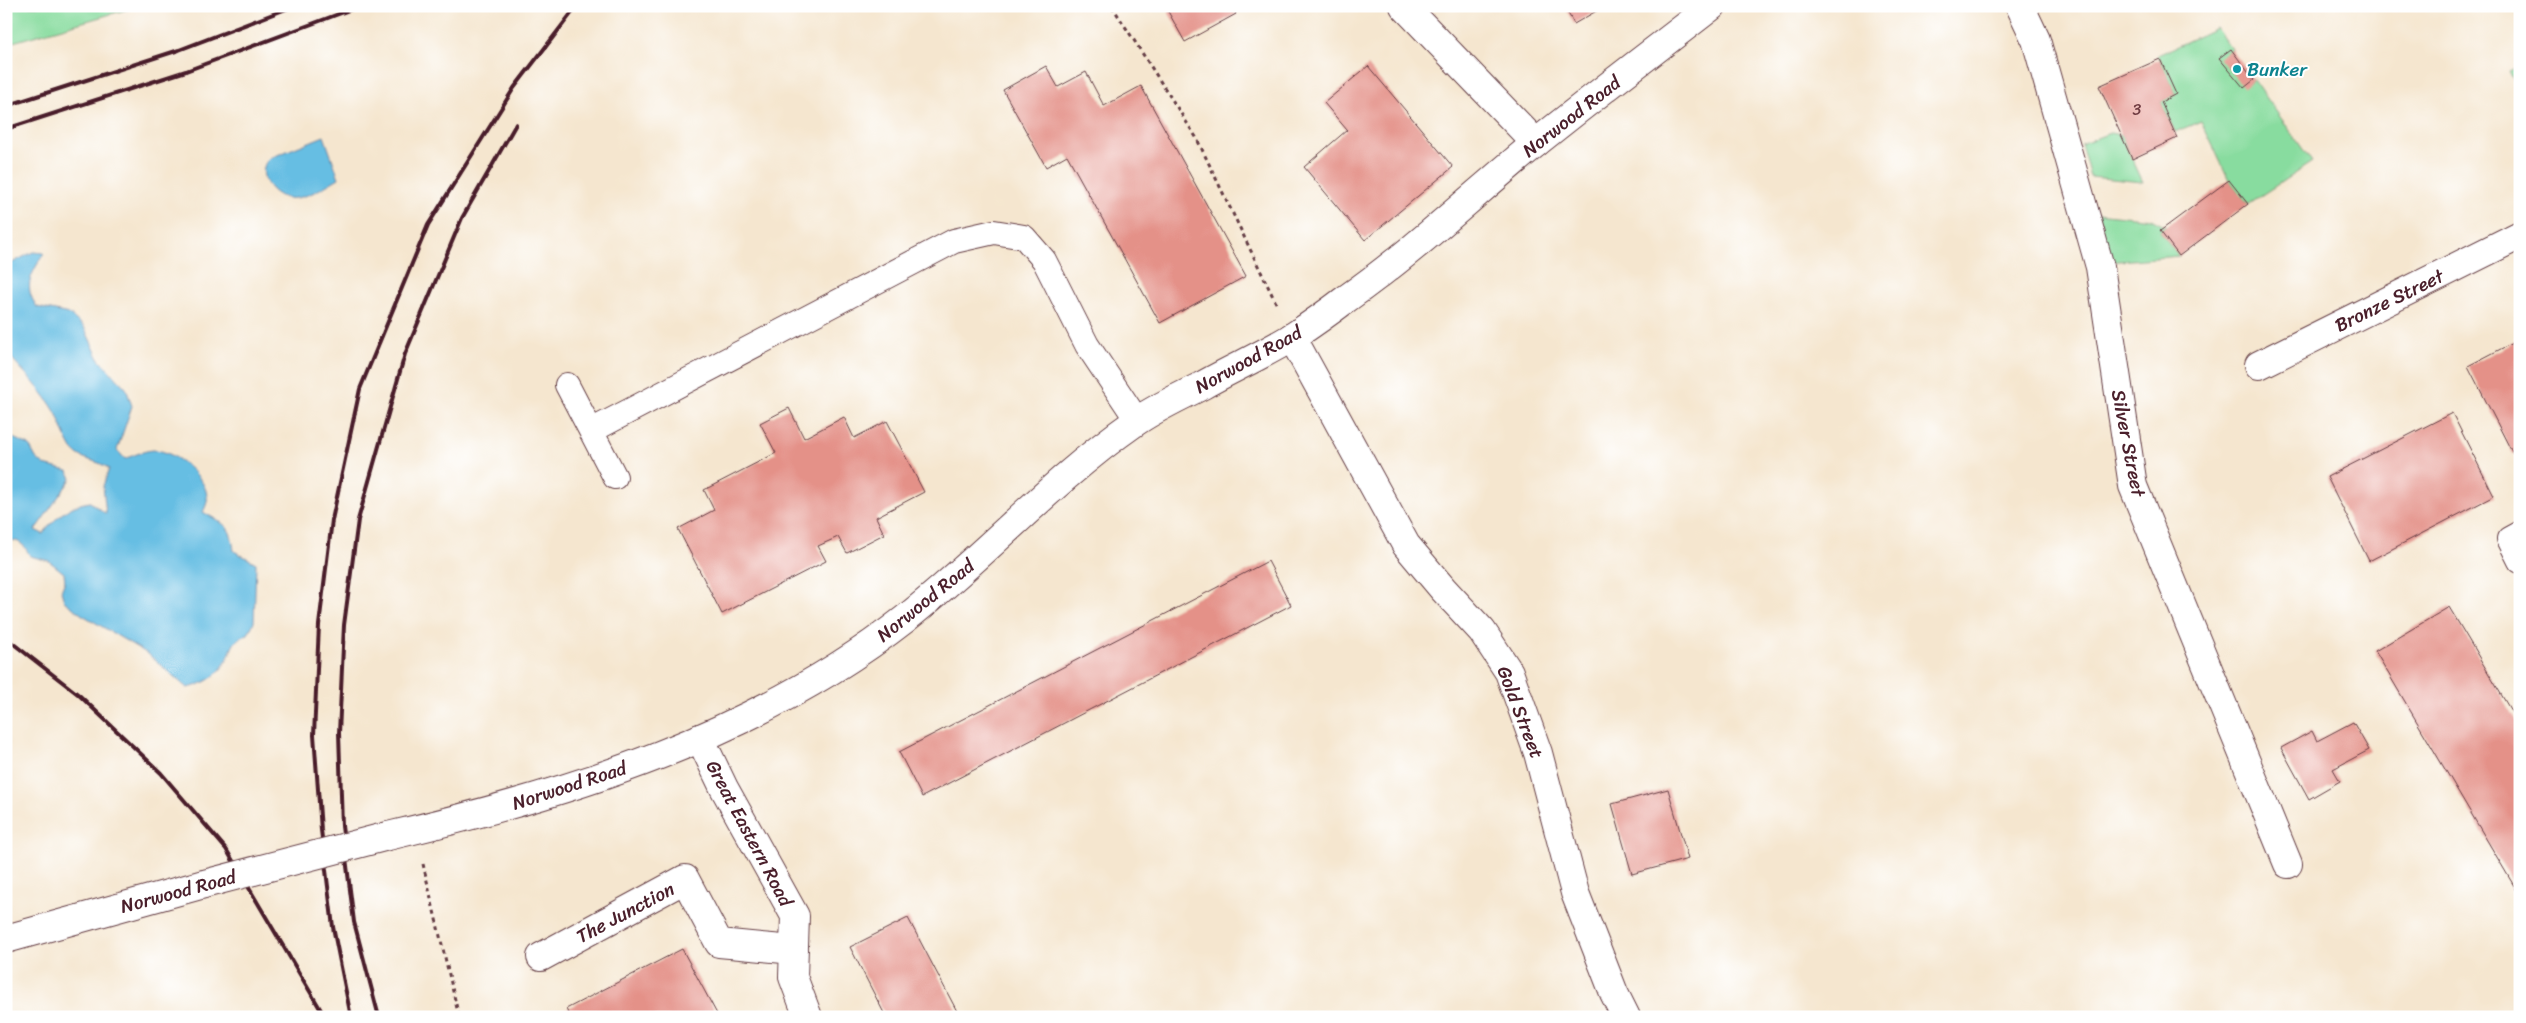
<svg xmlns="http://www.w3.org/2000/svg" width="2526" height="1023" font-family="Sriracha,sans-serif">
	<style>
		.green { fill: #88dc9f; stroke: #697e65 }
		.water { fill: #66bee3; stroke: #586e87 }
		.building { fill: #e49188 }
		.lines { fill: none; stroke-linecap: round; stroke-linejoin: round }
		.service-casing { stroke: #643d44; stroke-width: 26 }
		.minor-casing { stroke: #643d44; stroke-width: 30 }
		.tertiary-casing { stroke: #643d44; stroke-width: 30 }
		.path { stroke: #643d44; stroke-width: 3; stroke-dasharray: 4 4; stroke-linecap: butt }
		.service { stroke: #fff; stroke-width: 24 }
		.minor { stroke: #fff; stroke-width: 28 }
		.tertiary { stroke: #fff; stroke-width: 28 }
		.rail { stroke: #4a1f2b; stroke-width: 4 }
		.tertiary-bridge-casing { stroke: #643d44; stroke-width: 30; stroke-linecap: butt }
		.tertiary-bridge { stroke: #fff; stroke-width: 28 }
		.culture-dot { fill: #0f9aa8; stroke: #fff; stroke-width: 2 }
		.labels { text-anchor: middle; stroke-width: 4; stroke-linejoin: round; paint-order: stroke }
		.number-label { font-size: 16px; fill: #703c42 }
		.culture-label { font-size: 19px; fill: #0d838f; stroke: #fff; text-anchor: start }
		.street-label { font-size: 19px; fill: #4a1f2b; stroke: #fff }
	</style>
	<rect width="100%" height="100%" fill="#fff"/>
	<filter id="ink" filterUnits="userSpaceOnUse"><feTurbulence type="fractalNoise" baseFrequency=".02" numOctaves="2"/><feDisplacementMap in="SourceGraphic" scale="10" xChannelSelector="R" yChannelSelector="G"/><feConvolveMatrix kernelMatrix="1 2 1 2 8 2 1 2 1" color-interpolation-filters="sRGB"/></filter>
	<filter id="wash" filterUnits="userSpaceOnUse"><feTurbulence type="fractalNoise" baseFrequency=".0096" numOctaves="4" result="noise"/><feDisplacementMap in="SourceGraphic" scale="20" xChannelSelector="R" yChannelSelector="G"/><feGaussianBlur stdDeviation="1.12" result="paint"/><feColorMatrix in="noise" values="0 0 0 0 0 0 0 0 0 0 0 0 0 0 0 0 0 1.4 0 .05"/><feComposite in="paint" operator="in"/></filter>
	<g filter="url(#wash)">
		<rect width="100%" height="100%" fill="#f5e6cf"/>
		<path class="green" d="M6,6H139L6,44Z
			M2216,28L2231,49L2220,58L2244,87L2254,80L2312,162L2248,204L2229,180L2201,121L2175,132L2161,102L2176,94L2158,55Z
			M2520,66V92L2509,71Z
			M2110,133L2121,135L2143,182L2090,177L2081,144Z
			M2097,213L2151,219L2166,227L2160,231L2179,256L2107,262Z"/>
		<path class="water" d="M324,136L339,178C325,186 304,201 287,198C270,195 254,171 270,158Z
			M33,252L44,253C32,274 22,285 37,307L69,314L84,327L100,361L126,388L132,406L117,450L125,459C134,455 145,450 155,450C174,451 207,477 207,497C208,502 205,508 203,512C225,525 231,524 234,551L256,563L254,622L248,634C230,641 234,648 225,663C218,676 201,686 187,688L148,654L81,614L64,601L61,591L65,581L64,573L49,561L30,556C25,546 19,538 6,541V435L29,445L36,458L44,465L68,471L71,479L35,530L43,534C56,517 68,505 90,502L106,514L103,486L109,469C98,459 82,462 72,449C65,438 62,425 56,413C44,392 23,371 6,352V266Z"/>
		<g id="blocks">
			<path class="building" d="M1165,6H1232L1236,14L1185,42Z
				M1564,6H1605L1574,24Z
				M2231,49L2254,80L2244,88L2219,58Z
				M2160,59L2176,94L2161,102L2177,138L2132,159L2099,86Z
				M1046,66L1058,87L1086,72L1104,106L1141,86L1246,276L1160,323L1067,155L1046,167L1003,90Z
				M1368,66L1453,167L1365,240L1304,167L1347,130L1324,103Z
				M2229,180L2248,204L2179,256L2160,231Z
				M2520,339V450L2513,454L2468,366Z
				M789,408L804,438L844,417L854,438L887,421L924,492L876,517L884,534L847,553L838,537L818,546L826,561L722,614L678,529L714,510L704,490L776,453L760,423Z
				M2452,413L2494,496L2369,561L2327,477Z
				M1268,561L1291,605L922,797L899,752Z
				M2449,607L2520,726V896L2375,651Z
				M2353,722L2369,750L2333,769L2340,781L2309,799L2281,748L2312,731L2317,741Z
				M1668,789L1688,859L1632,874L1612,804Z
				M908,918L960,1017H886L850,947Z
				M682,949L717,1014L711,1017H570L566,1009Z"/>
		</g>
	</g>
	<g filter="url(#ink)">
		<use href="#blocks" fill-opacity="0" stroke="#643d44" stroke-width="1"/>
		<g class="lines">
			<g class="service-casing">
				<path id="service" d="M567,385L615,477
					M591,431L954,241L994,232L1024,237L1044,260L1087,345L1137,420
					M2520,533L2509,539L2520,561"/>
			</g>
			<g class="minor-casing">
				<path id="minor" d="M1404,6L1536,143
					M2020,6L2036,40L2100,267L2133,486L2288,864
					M1292,337L1406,545L1443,589L1482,631L1509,672L1538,753L1575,893L1614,993L1626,1017
					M2259,365L2520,235
					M700,738L724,788L795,916L793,977L808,1017
					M541,957L685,879L719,943L794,950"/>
			</g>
			<g class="tertiary-casing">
				<path id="tertiary" d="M388,836C569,794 757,735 905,619C984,557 1051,481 1134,423C1155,408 1180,397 1203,385C1233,368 1265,354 1294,336C1312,324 1329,312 1346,299C1413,252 1473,195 1536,143C1594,96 1653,52 1712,6
					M6,939L204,884"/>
			</g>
			<path class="path" d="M1112,6L1196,137L1277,305
				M423,864L459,1017"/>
			<use href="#service" class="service"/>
			<use href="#minor" class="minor"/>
			<use href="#tertiary" class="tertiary"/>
			<path class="rail" d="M6,106L179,50L294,6
				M6,129L186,71L360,6
				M6,638L79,695L161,773L226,849L325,1017
				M351,1017L333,927L321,830L314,735L319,625L332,520L360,389L428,225L514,88L577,6
				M379,1017L354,922L342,826L339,733L344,625L358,520L405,354L462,218L516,124"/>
			<g class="tertiary-bridge-casing">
				<path id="tertiary-bridge" d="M204,884L388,836"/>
			</g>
			<use href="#tertiary-bridge" class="tertiary-bridge"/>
		</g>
	</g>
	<circle class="culture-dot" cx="2237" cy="69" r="5"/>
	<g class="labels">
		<g class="number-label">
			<text x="2137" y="115">3</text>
		</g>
		<g class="culture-label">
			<text x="2247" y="76">Bunker</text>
		</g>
		<g class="street-label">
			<text transform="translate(1571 116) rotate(-38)" y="7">Norwood Road</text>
			<text transform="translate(2389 300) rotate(-26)" y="7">Bronze Street</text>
			<text transform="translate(1248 359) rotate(-29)" y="7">Norwood Road</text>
			<text transform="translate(2129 443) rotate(79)" y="7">Silver Street</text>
			<text transform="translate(925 600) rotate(-39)" y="7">Norwood Road</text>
			<text transform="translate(1521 712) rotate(69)" y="7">Gold Street</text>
			<text transform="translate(569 785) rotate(-18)" y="7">Norwood Road</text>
			<text transform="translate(750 833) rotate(62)" y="7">Great Eastern Road</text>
			<text transform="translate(178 891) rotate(-15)" y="7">Norwood Road</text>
			<text transform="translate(625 912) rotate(-28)" y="7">The Junction</text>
		</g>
	</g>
	<rect width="2526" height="1023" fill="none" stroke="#fff" stroke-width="25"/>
</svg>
